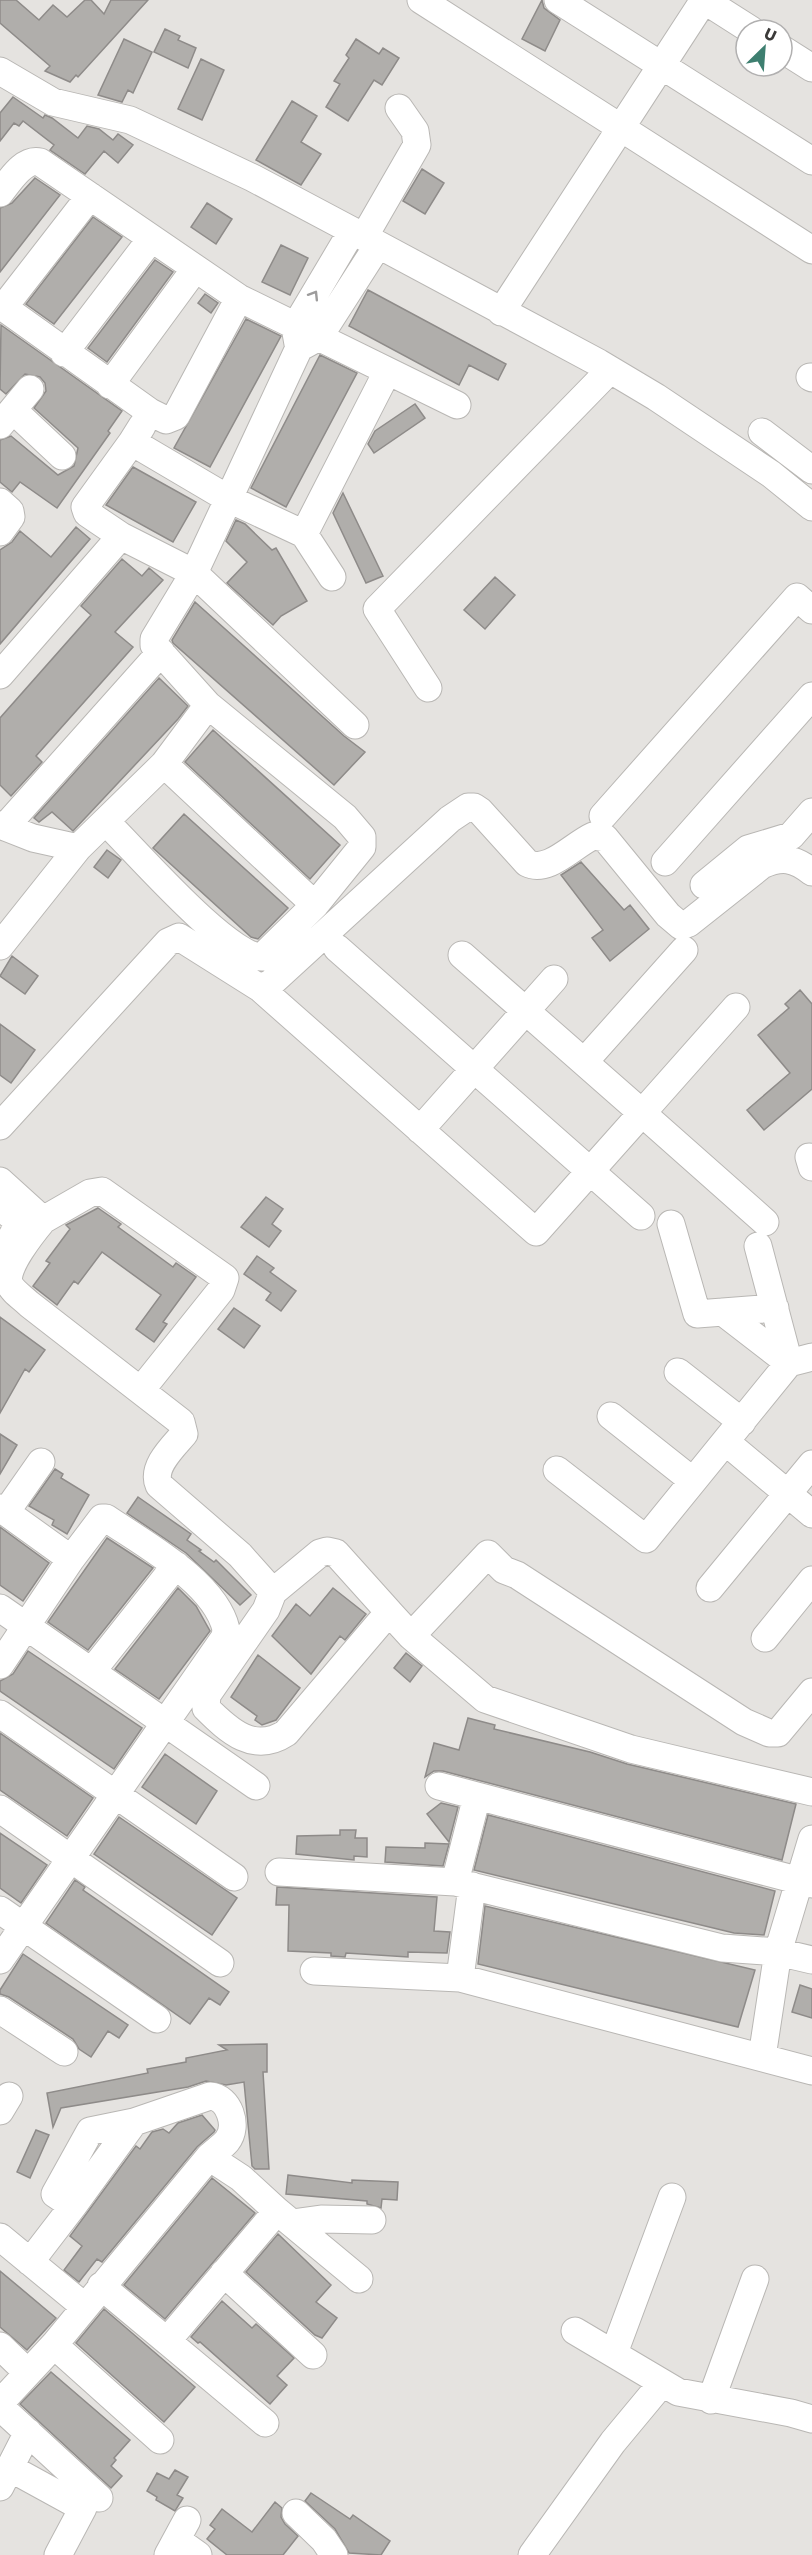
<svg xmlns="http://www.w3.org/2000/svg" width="812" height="2555" font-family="Poppins,sans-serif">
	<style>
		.building { fill: #b0aeab; stroke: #8e8b89; stroke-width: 1.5 }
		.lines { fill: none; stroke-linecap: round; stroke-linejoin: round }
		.minor-casing { stroke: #b9b7b4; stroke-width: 29 }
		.minor { stroke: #fff; stroke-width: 27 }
		.oneway { stroke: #9d9c9c }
	</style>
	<rect width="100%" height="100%" fill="#e5e3e0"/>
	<path class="building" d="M0,0H16L39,20L53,5L67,17L85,0H91L104,14L111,0H148L78,77L76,75L70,82L45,71L50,66L0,23Z
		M542,0L544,8L560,20L545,51L522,39Z
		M165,29L180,36L178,40L196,48L188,68L154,52Z
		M124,39L152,52L133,93L128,90L122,102L98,95Z
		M356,39L379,54L383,48L399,58L382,85L374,80L348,121L326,107L340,84L334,81L349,58L346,55Z
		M201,59L224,70L202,120L178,109Z
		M13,97L43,118L45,115L52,118L78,138L87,126L99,129L113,140L118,134L133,145L118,163L104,151L85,174L50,150L54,145L23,121L19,126L14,123L0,141V113Z
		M292,101L317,116L301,142L321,154L301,185L256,160Z
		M422,169L444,183L425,214L403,201Z
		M35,178L60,195L0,272V208L12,203Z
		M207,203L232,219L216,244L191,227Z
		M93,217L122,237L54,324L26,304Z
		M281,245L308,258L290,295L262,282Z
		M155,260L173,272L107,362L88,348Z
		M368,290L506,364L498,380L469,365L459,385L349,326Z
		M205,294L218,303L211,313L198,303Z
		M246,319L281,336L210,467L174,448Z
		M1,325L122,411L108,431L110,433L57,508L20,482L12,492L0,482V440L11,436L58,475L74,466L78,448L34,408L46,391L45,383L40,377L25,374L6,394L0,389Z
		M320,355L357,373L286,507L251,488Z
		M415,404L425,418L374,453L368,444L375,431Z
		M133,467L196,502L173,542L106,505Z
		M343,493L383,576L366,583L333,513Z
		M236,520L245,524L272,550L276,548L307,601L281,616L273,625L227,583L247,562L226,541Z
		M76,527L90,539L0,644V550L12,542L20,531L51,557Z
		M122,559L142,576L149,568L163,580L115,632L133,647L36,756L42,762L11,796L0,785V718L91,615L81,606Z
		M495,577L515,595L485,629L464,610Z
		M195,602L344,736L365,752L334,785L173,643L172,640Z
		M159,678L188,706L178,719L73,831L52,812L39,822L34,818Z
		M213,730L340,845L310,879L185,762Z
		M184,814L288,908L258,939L251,937L153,848Z
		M107,850L121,860L108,878L94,867Z
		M581,862L624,910L630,905L649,929L610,961L592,938L603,930L561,875Z
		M12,956L38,976L25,994L0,976Z
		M800,990L812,1004V1089L764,1130L747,1110L790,1073L758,1035L789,1008L785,1004Z
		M0,1024L35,1050L11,1083L0,1075Z
		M266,1197L283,1209L272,1224L281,1231L269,1247L241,1227Z
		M98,1208L121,1224L118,1227L173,1267L176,1263L196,1277L163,1322L167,1324L154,1342L136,1329L161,1295L102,1252L78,1284L74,1281L57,1305L33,1286L50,1263L46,1261L70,1229L66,1225Z
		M257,1256L274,1268L270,1272L296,1291L281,1311L266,1300L271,1293L244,1274Z
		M234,1308L260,1326L244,1348L218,1329Z
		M0,1317L45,1350L29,1372L25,1369L0,1413Z
		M0,1434L17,1445L0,1474Z
		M55,1469L63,1474L61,1478L89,1495L67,1534L52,1525L54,1520L29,1506Z
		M138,1497L191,1534L187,1540L201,1550L199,1551L214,1562L216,1560L251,1595L240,1605L186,1553L127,1513Z
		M0,1527L49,1563L23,1601L0,1585Z
		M107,1538L153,1568L88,1650L48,1622Z
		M178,1588L196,1606L210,1631L159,1699L115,1669Z
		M333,1588L366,1614L345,1640L340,1636L311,1674L272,1636L296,1604L310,1616Z
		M28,1651L142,1728L114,1769L0,1691V1681L13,1674Z
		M406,1653L422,1666L410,1682L394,1668Z
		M258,1655L300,1688L276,1720L262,1725L255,1720L257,1716L231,1697Z
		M468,1718L495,1725L494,1729L590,1752L627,1764L796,1804L782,1860L443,1771H434L425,1777L434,1743L459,1750Z
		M0,1733L93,1798L67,1836L0,1790Z
		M165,1754L217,1791L196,1824L142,1787Z
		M441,1803L458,1807L449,1842L427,1814Z
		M488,1815L775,1891L764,1935L734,1933L474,1870Z
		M119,1817L237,1898L212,1935L94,1854Z
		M340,1830H356L355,1838H367V1857L354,1856V1860L296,1854L297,1836L340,1835Z
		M0,1833L47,1865L21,1903L0,1888Z
		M425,1843L449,1844L443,1866L385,1862L386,1847L425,1848Z
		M75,1880L85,1887L83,1890L229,1992L220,2005L209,1998L190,2024L46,1923Z
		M277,1887L437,1897L434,1931L450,1932L447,1953L408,1952V1957L346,1953L345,1957L331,1956V1953L288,1951L289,1905H276Z
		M485,1906L755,1970L738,2027L478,1964Z
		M23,1954L128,2025L119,2038L108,2031L91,2057L79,2049L73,2039L9,1997L0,1994V1990Z
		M800,1985L812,1989V2018L792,2012Z
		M267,2044V2072H263L269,2169H255L252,2166L244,2082L226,2085L206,2081L188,2087L61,2108L53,2127L47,2093L148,2073L147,2069L186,2062V2058L227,2050L219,2045Z
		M202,2115L215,2130L214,2132L197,2147L102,2262L97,2259L79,2282L64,2270L82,2246L70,2236L136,2146L140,2149L152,2132L163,2129L169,2133L178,2123Z
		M36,2130L49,2135L30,2178L17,2172Z
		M288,2175L352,2183V2180L398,2182L397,2200L382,2199L381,2208L367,2204V2201L286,2194Z
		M212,2178L255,2213L165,2319L124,2285Z
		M278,2234L331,2285L316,2302L337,2318L322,2338L315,2335L246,2272Z
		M0,2271L56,2318L27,2350L0,2327Z
		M222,2301L252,2328L256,2324L294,2358L277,2376L287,2385L270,2404L200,2342L198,2343L191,2337Z
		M104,2309L195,2387L164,2422L76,2343Z
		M51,2372L130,2440L114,2458L116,2460L111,2466L122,2476L111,2488L20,2404Z
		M175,2470L188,2477L177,2495L183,2498L175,2511L156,2500L157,2497L147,2491L157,2473L169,2479Z
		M311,2493L350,2519L353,2515L390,2541L381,2555L349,2553L335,2529L305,2501Z
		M275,2502L282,2508L281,2517L285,2524L298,2536L283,2555H227L207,2539L215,2529L210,2525L222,2509L252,2532Z"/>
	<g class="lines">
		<g class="minor-casing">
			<path id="minor" d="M421,0L812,250
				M558,0L812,161
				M704,0L751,30
				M782,49L812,68
				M0,71L53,102L130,120L253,178L364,237L599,363L656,397L771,474L812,507
				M0,193C10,181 23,158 40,162L239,298L457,405
				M90,196L7,303V310L150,412L166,420L176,416L239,298
				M364,237L417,145L415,131L399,108
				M501,312L704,0
				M298,344L295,327L352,231
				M64,353L151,239
				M810,377L812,378
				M110,385L195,269
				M13,410L62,456
				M0,425L30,389
				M142,426L132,442L227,498L304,534L332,577
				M762,432L812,470
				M0,502L10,511L11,517L0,532
				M304,534L387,372
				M121,536L194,573L355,725
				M0,675L121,536L87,513L85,507L132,442
				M428,688L377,609L610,370
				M164,764L315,905L362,847V837L345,817L208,705L154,645V639L194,573L299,348L319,337L378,245
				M603,816L797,597L812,610
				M107,823C135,850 228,958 262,957L315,905
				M0,825L33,838L78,848
				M5,827L161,652
				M665,862L812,696
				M704,885L748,849L791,836L812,812
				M0,946L78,848L164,764L208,705
				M337,948L641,1216
				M260,988L536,1232L642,1113L462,955
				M736,1007L642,1113L765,1222
				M584,1062L684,950
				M0,1126L168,942L179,937L260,988L271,983L450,819L468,807H474L480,811L527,863C548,874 573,845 593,836L605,838L668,915L681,926L689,923L762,865C782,856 794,858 812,872
				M420,1130L554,979
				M809,1157L812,1167
				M0,1181L43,1220C33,1232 4,1268 9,1283C12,1291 23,1298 29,1304L181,1422L184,1434C173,1447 151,1467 159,1485L240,1555L273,1592L266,1610L207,1695L206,1708C229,1731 254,1754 286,1733L389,1612L411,1636L485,1699L631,1749L812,1792
				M0,1207L13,1217L17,1227L2,1254
				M43,1220L90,1193L102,1191L225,1278L221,1290L141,1390
				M671,1224L697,1314L775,1308
				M758,1246L789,1363L812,1357
				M678,1372L742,1422
				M611,1416L693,1481
				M726,1442L812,1514
				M557,1470L646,1539L789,1363L723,1312
				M0,1508L71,1559L0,1665
				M6,1512L41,1462
				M710,1588L812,1464
				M273,1592L320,1553L327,1551L336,1553L389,1612
				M0,1608L256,1786
				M411,1636L488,1554L504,1570L517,1575L744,1722L769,1733H778L812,1692
				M765,1638L812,1580
				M92,1671L176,1565
				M0,1714L234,1877
				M439,1786L477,1796
				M0,1809L220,1963
				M279,1872L455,1882L722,1948L778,1952L812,1960
				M455,1882L477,1796L812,1884
				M0,1910L157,2019
				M0,1960L225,1637L226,1629C215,1582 144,1544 106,1518H102L71,1559
				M314,1971L460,1978L812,2071
				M460,1978L472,1886
				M0,2010L64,2052
				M762,2057L778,1952L812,1839
				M0,2111L9,2096
				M209,2157L241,2178L277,2211
				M292,2223L321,2219L372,2220
				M0,2237L85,2307
				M30,2262L73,2206
				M224,2273L313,2355
				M101,2286L167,2341L277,2211L359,2279
				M575,2331L678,2392L791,2413L812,2419
				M167,2341L265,2423
				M54,2345L160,2440
				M0,2346L28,2373
				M614,2353L672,2197
				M711,2400L755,2279
				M0,2403L54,2345L209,2157C214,2152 222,2147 227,2141C239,2126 229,2097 210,2096L134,2122L90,2131L55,2194L73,2206L134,2122
				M0,2407L99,2498
				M10,2468L83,2508L58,2555
				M0,2487L28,2432
				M296,2513L324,2540L334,2555
				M177,2540L198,2555
				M168,2555L187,2520
				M532,2555L613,2442L662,2383"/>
		</g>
		<use href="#minor" class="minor"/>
	</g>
	<defs><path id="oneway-chevron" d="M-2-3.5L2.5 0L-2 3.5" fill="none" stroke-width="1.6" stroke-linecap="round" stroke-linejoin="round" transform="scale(1.5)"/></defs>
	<use class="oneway" href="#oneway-chevron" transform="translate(314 295) rotate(-58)"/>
	<g transform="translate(764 48) rotate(25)"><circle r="28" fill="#ffffff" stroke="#b1b0b0" stroke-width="1.5"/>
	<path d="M0-4.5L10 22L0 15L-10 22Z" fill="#3e7f70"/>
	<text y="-9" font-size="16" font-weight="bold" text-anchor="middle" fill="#3b3a39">U</text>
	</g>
</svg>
